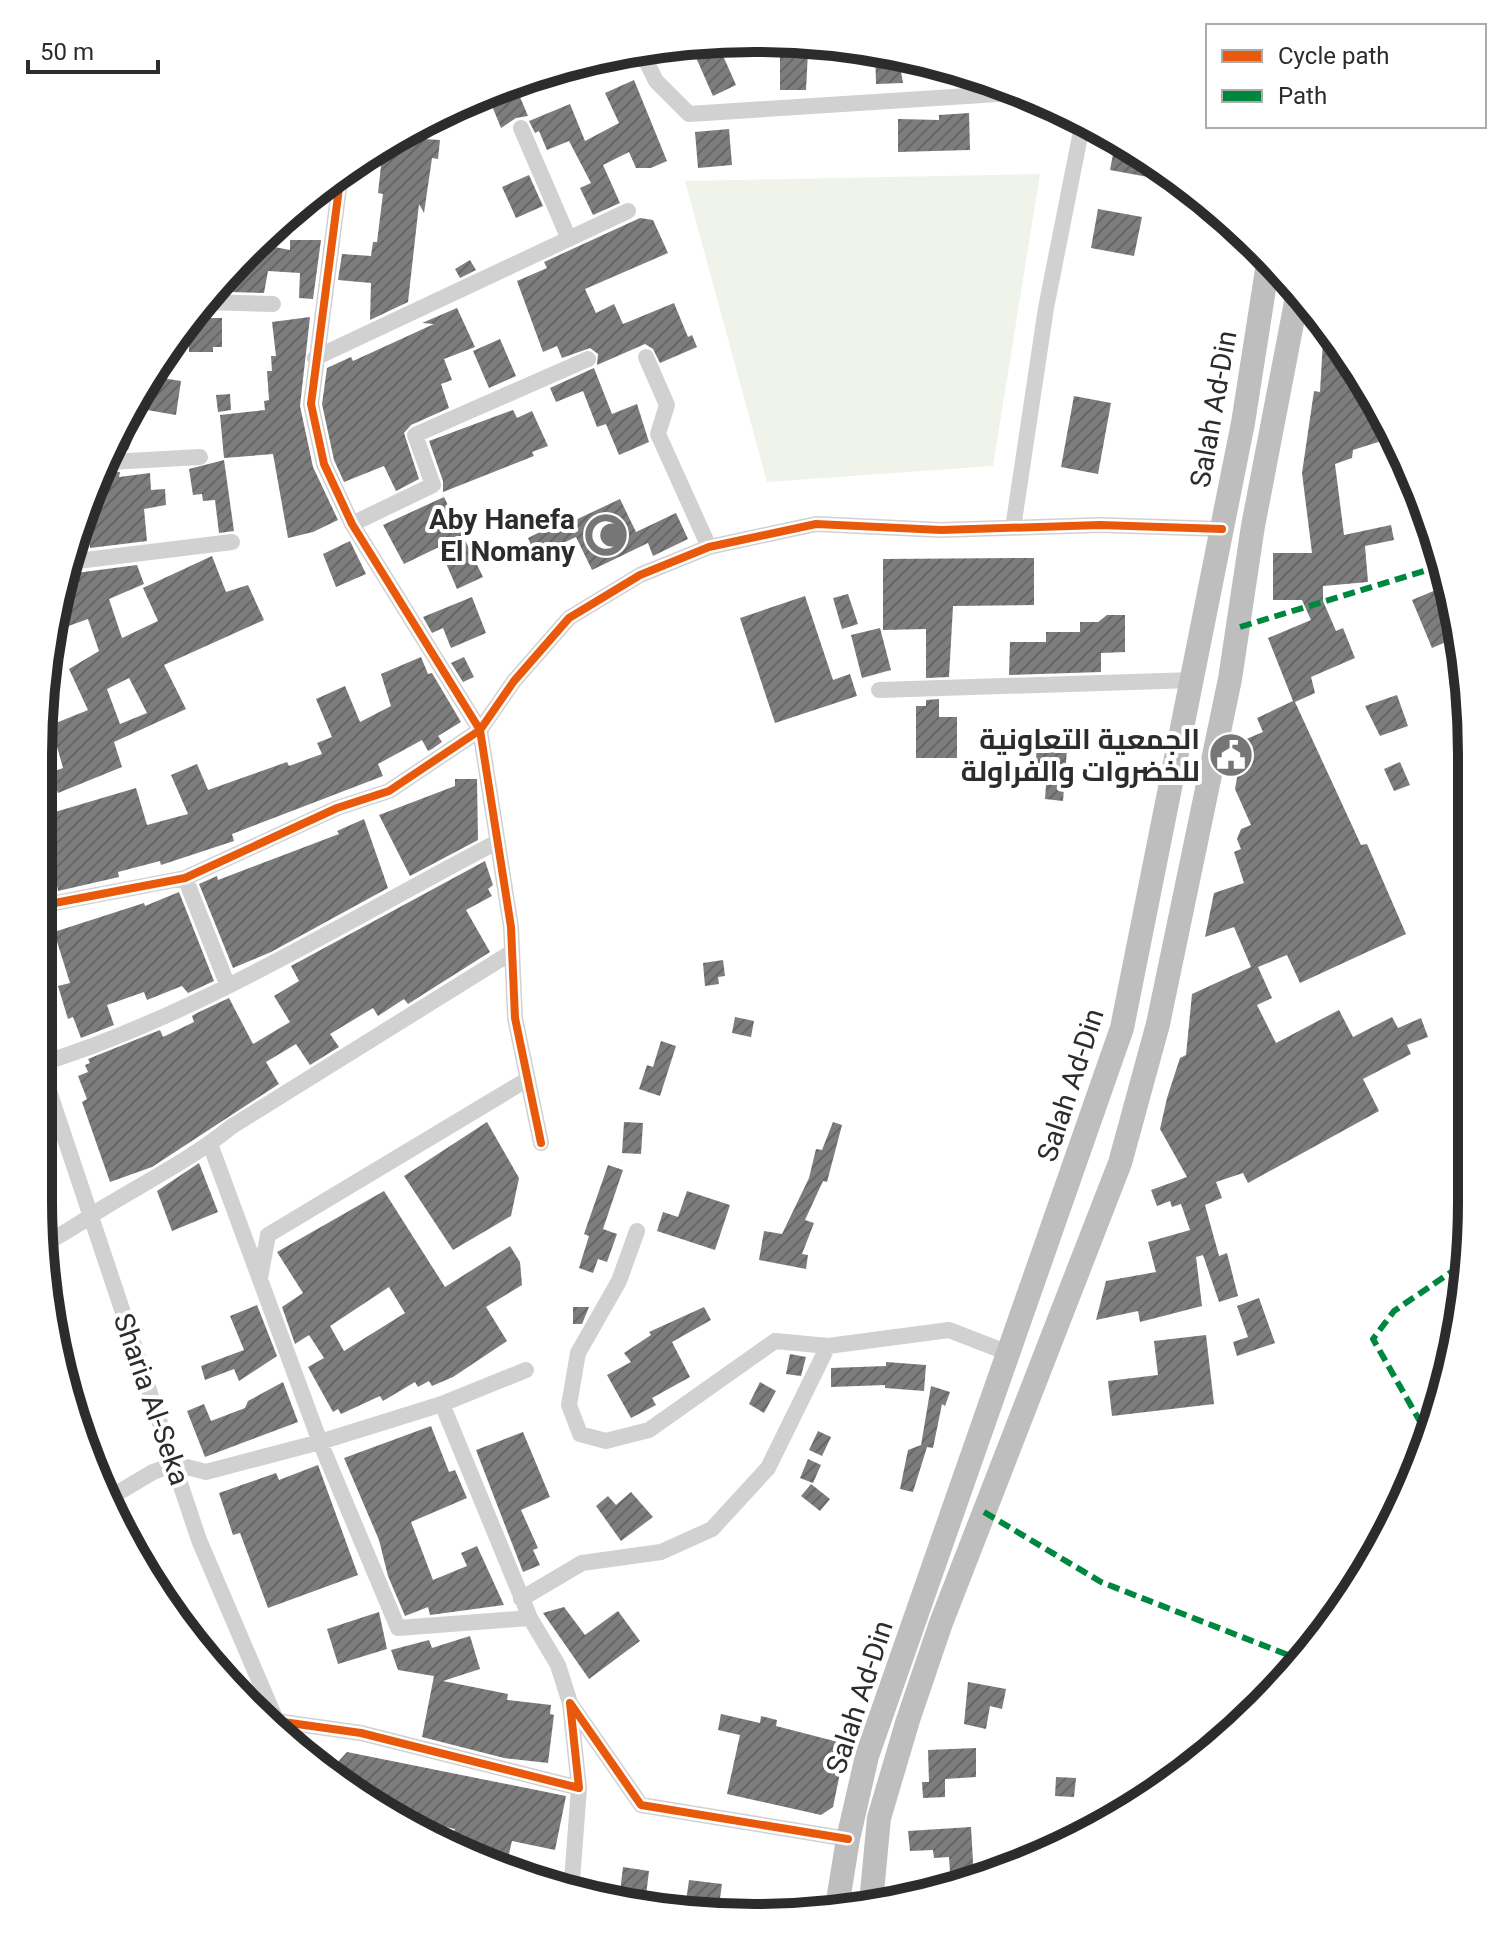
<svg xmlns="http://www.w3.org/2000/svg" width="1510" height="1956" font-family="Roboto,Cairo,sans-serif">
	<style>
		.grass { fill: #f0f3ea }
		.building { fill: url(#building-hatch); fill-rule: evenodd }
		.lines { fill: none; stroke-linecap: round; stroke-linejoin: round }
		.minor { stroke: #d1d1d1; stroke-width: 16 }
		.highway { stroke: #bebebe; stroke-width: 24 }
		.quiet { stroke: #00873e; stroke-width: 6; stroke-dasharray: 12 6; stroke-linecap: butt }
		.cycleway-casing { stroke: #fff; stroke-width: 13 }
		.cycleway { stroke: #e8590c; stroke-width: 8 }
		.labels { text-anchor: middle; stroke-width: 8; stroke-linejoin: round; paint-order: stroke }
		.street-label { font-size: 28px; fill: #2c2c2c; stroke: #fff }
		.poi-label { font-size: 28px; font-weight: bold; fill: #2c2c2c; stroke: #fff; text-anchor: end }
		.rim { fill: none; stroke: #2c2c2c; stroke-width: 10 }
	</style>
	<defs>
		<pattern id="building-hatch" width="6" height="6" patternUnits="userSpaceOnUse" patternTransform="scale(2)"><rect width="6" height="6" fill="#7d7d7d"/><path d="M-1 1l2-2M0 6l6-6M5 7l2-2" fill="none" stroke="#676767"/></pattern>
	</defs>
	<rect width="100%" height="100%" fill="#fff"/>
	<path class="grass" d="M1040,174L993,466L767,482L685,181Z"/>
	<path class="building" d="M717,42L736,85L713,96L690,44Z
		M875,50L898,53L903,83L876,84Z
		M780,51L808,52L806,90H780Z
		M634,80L667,161L651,168H636L629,152L603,165L620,203L593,215L580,188L591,183L569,141L547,150L539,131L535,133L529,121L570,104L585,141L619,123L605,93Z
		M514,83L528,116L516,118L501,128L486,91Z
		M969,113L970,150L898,152V119L939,120V115Z
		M729,129L732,165L698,168L695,132Z
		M408,131V138L440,140L438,159L432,158L424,213L419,204L408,302L370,320L371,283L338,280L342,254L371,256L373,242H377L383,194L378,193L382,157L364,155Z
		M1116,139L1152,158L1148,177L1110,170Z
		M529,175L543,206L516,218L502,187Z
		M1098,209L1142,217L1134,256L1091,248Z
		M640,218L653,220L668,253L585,289L596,313L614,304L623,324L674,303L688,337L692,335L697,347L660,363L653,349L645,344L597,365L598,354L590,348L562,358L557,346L543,352L517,281L547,268L544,262Z
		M290,240H321L313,299L299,298L300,273L268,271L264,293L231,292L238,270L264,245L290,250Z
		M470,260L476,270L460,278L455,269Z
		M457,308L475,347L444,359L452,380L441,384L449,408L411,425L404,433L419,479L396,491L384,466L344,482L334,460L322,404L327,368L351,357L353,361L434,324L422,323Z
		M310,317L300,406L313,467L338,520L313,532L288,538L273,454L224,458L220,415L265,410L264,401L269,400L267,371H272L271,356H276L272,322Z
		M187,318H222V347H213V352H189V344L172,346Z
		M1324,323L1351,357L1391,438L1353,450L1352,458L1335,464L1344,535L1391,525L1394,540L1365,546L1368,582L1323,586V601L1336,631L1343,628L1355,658L1311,677L1315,693L1295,702L1361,845L1367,844L1406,934L1300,983L1287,955L1258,967L1272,998L1257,1005L1276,1043L1339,1010L1353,1037L1392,1017L1398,1028L1421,1018L1428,1037L1407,1045L1411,1054L1363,1079L1379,1111L1248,1183L1243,1173L1216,1182L1222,1198L1205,1205L1219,1256L1227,1253L1238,1296L1219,1302L1203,1255L1196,1257L1202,1306L1140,1322L1138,1311L1096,1320L1106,1281L1156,1272L1148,1242L1190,1230L1181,1204L1172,1207L1170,1201L1157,1206L1151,1190L1187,1177L1160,1129L1167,1098L1180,1058L1186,1055L1192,994L1251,967L1234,927L1205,937L1214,893L1244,883L1234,852L1241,849L1237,839L1241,829L1251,825L1235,789L1244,740L1263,732L1257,718L1293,701L1268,638L1311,620L1302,600H1273V553H1312L1302,473L1314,391L1320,392Z
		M500,339L516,376L489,388L473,351Z
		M594,368L612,414L637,404L649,442L619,455L606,424L597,427L583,391L556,402L550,388Z
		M155,377L181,381L176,415L147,410Z
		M230,394L231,410L218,412L216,395Z
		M1074,396L1111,403L1098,474L1061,467Z
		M513,410L517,418L532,411L548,446L532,452L534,456L443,492V481L429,441Z
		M127,429L134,433L128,450L116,451Z
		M224,460L234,531L219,533L215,500L203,501L202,494L193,495L189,469Z
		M104,471L120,472L119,477L150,473L151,490L165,489L166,505L144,509L147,541L90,548L88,529H93L92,521H95L93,497L97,496L96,487Z
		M444,497L483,577L457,589L439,547L404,564L383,525Z
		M620,499L636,532L676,513L688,539L653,556L648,543L592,570L576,537L536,556L528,538L548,528L550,532Z
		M350,541L366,574L336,587L323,554Z
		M212,556L226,592L248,585L264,620L164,665L186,709L114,742L122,767L58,793L50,773L63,768L51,725L88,710L69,669L99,651L88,619L60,629L57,621L62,595L75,591L73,585L79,583L76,573L137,565L144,584L109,599L122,638L158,621L143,588ZM129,678L147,713L120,724L107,689Z
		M1034,558V605L953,606L949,677L926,678V629L883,630V559Z
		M1448,585L1460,636L1432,648L1412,600Z
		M848,594L858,624L842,629L833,598Z
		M805,596L833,680L850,674L857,696L775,723L740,618Z
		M472,597L486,633L451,648L443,628L432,633L423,617Z
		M1107,615H1125V652L1101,653V672L1009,675L1010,642H1046V632H1080V622H1098Z
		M880,628L891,670L862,678L851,635Z
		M421,657L428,674L432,673L461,722L438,736L442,742L432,749L428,751L422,740L378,764L383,776L232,834L234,841L161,865L160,861L118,872L119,877L58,891L49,841L56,838L52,830L57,829L55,812L136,788L147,825L188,814L171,775L197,764L208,790L287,762L289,766L322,754L317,743L332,737L316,699L345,686L360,722L391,706L381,674Z
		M464,657L474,677L463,682L451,663Z
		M1466,676V723L1449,683Z
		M1397,695L1408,726L1380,736L1365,706Z
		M939,699V717H957V758H916V706H926V700Z
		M1037,746L1067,749L1063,801L1045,799L1046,785L1040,784V771H1035Z
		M1400,762L1410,785L1394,791L1384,769Z
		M455,779H477L478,840L410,876L379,815L455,786Z
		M364,819L388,888L271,952L233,968L199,884L217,876L218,880L339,834L337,831Z
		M485,861L493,885L488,889L492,896L466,910L490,952L408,1004L404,999L378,1016L373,1008L330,1034L339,1047L310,1065L296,1044L266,1062L279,1084L152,1167L110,1182L82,1102L87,1099L78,1076L88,1072L85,1065L90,1063L88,1059L160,1030L163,1037L194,1022L192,1016L197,1013L229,998L253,1044L290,1022L274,996L299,981L291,966Z
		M179,892L214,981L188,993L182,986L147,1000L144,992L107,1005L114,1025L81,1038L73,1017L68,1019L58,986L70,983L54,932L144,903L145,906Z
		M723,960L725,976L718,977L719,984L705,986L703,963Z
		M735,1017L754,1021L751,1037L732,1033Z
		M661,1041L676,1046L660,1096L639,1089L647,1065L653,1067Z
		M487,1122L519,1178L511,1216L453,1250L404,1176Z
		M624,1122L643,1123L641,1154L622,1153Z
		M833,1122L842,1125L827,1182L823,1181L805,1220L814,1223L802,1254L808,1255L806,1269L759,1260L764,1231L782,1234L809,1178L816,1149L822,1150Z
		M199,1163L218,1212L172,1231L157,1191Z
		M608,1165L623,1170L603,1229L617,1234L607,1262L598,1259L593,1273L579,1268L589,1236L584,1234Z
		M384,1191L445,1287L510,1246L520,1262L522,1285L486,1307L507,1341L453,1377L432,1386L429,1381L418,1387L415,1382L383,1401L380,1396L341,1414L338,1409L333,1412L308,1367L324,1358L309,1335L295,1344L282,1307L303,1293L277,1252ZM389,1287L405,1313L344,1351L330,1326Z
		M687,1191L730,1205L715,1250L657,1231L663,1212L678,1217Z
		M1259,1298L1275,1343L1237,1356L1233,1342L1248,1337L1237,1306Z
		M257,1305L277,1356L239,1381L234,1369L205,1380L201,1366L244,1350L230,1316Z
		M573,1307H589L582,1324H573Z
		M704,1307L711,1320L672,1342L690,1377L652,1398L656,1405L631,1418L607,1375L631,1362L624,1353L651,1335L649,1332Z
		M1206,1335L1214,1404L1112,1416L1108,1381L1158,1375L1154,1341Z
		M790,1354L806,1357L801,1376L786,1374Z
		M886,1362L926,1365L924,1391L885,1388V1385L831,1387V1368L886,1366Z
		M283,1382L298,1422L205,1457L187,1411L204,1404L211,1421L245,1408L248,1401Z
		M760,1382L776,1391L764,1413L749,1404Z
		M931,1386L950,1392L945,1406L942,1404L933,1448L927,1447L913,1492L900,1489L908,1450L921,1445Z
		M431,1426L449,1472L455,1470L467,1498L411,1522L433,1580L467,1566L461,1553L477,1546L504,1605L430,1615L428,1607L405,1616L388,1576L379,1540L344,1458Z
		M818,1431L831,1437L822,1456L809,1450Z
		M523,1432L550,1497L521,1510L538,1548L533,1550L540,1565L523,1572L476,1450Z
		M808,1459L821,1465L813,1483L800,1478Z
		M318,1465L358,1575L268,1608L240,1533L233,1535L219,1493L276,1473L279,1480Z
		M811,1484L830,1499L820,1511L801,1496Z
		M631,1492L653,1517L621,1541L596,1506L608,1496L616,1505Z
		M564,1607L585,1635L618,1611L640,1641L589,1679L543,1613Z
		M379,1612L387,1649L338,1664L327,1629Z
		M470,1636L480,1669L443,1681L508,1694L507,1700L551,1705L550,1714L554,1715L548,1763L504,1758L422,1737L434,1676L398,1670L391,1650L429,1640L432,1648Z
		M968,1682L1006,1689L1002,1709L990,1706L986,1729L964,1724Z
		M721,1714L760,1723L761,1716L777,1720L776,1726L846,1744L833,1807L821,1815L727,1794L740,1735L718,1730Z
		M976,1748V1777L945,1779V1797L923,1798L922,1782H929L928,1750Z
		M347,1752L566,1796L555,1850L512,1841L506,1867L450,1844L455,1829L389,1816L341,1779L337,1763Z
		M1056,1777L1076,1778L1074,1797L1055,1796Z
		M971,1827L974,1879L958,1886H951L949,1857L934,1858L933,1850L910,1851L908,1831Z
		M623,1867L649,1871L645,1904L619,1900Z
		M689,1880L722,1884L718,1913L685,1909Z"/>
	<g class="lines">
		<path class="minor" d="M640,49L656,81L689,114L1028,92
			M521,128L569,239
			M341,173L311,404L324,464L352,524L480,730L511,927L515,1018L541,1143
			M204,302L273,304
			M646,357L667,405L658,434L709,547
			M315,358L628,211
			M110,462L200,457
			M352,524L433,485L415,435L588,359
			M1013,528L1046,308L1083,121
			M69,562L232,542
			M879,690L1193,680
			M185,878L228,986
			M39,906L185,878L337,808L389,791L480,730L514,681L569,618L640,575L709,547L816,524L941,530L1100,525L1222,529
			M38,1058L199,1540L282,1734
			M40,1064C200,1014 349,919 497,842
			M210,1144L320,1442L398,1628L530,1618
			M637,1231L619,1281L578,1353L569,1405L580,1434L606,1441L649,1430L775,1341L828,1346L949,1330L1011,1354
			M44,1243C68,1233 86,1218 108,1205C150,1180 194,1157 231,1127L512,952
			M260,1278L268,1235L528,1079
			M442,1404L530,1618L558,1665L570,1703
			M109,1498L153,1472L175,1464L206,1472L320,1442L442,1404L526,1370
			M521,1599L582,1563L661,1552L712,1529L768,1468L828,1346
			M276,1721L361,1733L579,1788L570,1703L641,1805L848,1839
			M571,1894L579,1788"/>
		<path class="highway" d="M871,1903L879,1818L908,1720L941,1623L1120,1163L1158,1024L1230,679L1253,526L1298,292
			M837,1907L848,1839L867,1756L1122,1028L1243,423L1269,257"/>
		<path class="quiet" d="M1240,627L1427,570L1445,572
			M1430,1439L1373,1339L1394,1311L1466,1262
			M984,1512L1101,1582L1301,1660"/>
		<g class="cycleway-casing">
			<path id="cycleway" d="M341,173L311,404L324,464L352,524L480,730L511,927L515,1018L541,1143
				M39,906L185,878L337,808L389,791L480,730L514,681L569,618L640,575L709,547L816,524L941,530L1100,525L1222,529
				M276,1721L361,1733L579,1788L570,1703L641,1805L848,1839"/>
		</g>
		<use href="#cycleway" class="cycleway"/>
	</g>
	<defs>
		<g id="mosque-disc" transform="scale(2.3)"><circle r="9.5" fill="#767676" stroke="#fff"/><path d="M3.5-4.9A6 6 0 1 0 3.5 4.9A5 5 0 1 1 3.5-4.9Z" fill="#fff"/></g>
		<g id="civic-disc" transform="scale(2.3)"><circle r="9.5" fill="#767676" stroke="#fff"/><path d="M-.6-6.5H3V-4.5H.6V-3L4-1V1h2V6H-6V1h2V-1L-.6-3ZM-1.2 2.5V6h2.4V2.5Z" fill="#fff"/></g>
	</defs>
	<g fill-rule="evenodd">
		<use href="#mosque-disc" x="606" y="535"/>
		<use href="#civic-disc" x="1231" y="755"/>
	</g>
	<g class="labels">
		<g class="street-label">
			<text transform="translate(1213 409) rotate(-80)" y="10">Salah Ad-Din</text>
			<text transform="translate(1070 1085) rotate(-72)" y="10">Salah Ad-Din</text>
			<text transform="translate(152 1399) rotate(71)" y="10">Sharia Al-Seka</text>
			<text transform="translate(859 1697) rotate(-72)" y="10">Salah Ad-Din</text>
		</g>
		<g class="poi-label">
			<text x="575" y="529">Aby Hanefa<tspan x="575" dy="32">El Nomany</tspan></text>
			<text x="1200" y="749">الجمعية التعاونية<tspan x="1200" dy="32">للخضروات والفراولة</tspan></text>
		</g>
	</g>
	<path d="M0 0H1510V1956H0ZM755 52H755A703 703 0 0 1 1458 755V1201A703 703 0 0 1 755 1904H755A703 703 0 0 1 52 1201V755A703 703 0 0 1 755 52Z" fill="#fff" fill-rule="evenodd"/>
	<path class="rim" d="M755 52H755A703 703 0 0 1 1458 755V1201A703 703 0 0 1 755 1904H755A703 703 0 0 1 52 1201V755A703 703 0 0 1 755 52Z"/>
	<rect x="1206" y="24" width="280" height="104" fill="#ffffff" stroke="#ababab" stroke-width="2"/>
	<rect x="1222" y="50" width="40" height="12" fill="#e8590c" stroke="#ababab" stroke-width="2"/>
	<text x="1278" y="64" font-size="24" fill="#2c2c2c">Cycle path</text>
	<rect x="1222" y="90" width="40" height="12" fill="#00873e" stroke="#ababab" stroke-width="2"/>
	<text x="1278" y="104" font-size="24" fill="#2c2c2c">Path</text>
	<path d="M28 60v12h130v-12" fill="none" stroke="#2c2c2c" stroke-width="4"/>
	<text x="40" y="60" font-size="24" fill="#2c2c2c" stroke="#ffffff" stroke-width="6" paint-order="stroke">50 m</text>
</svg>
